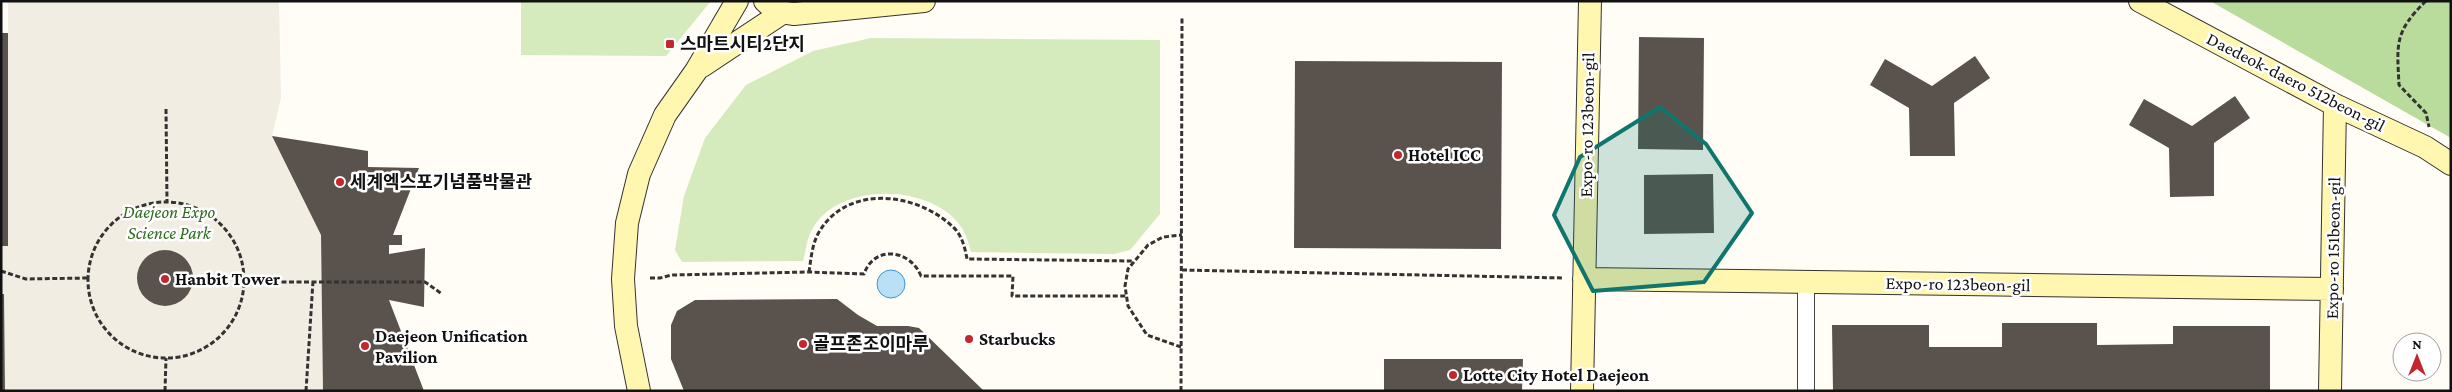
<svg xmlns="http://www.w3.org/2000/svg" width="2452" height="392" font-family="'Crimson Pro','Noto Sans KR',serif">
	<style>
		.green { fill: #d5ebbd }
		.forest { fill: #b9dc9c }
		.plaza { fill: #f1ede2 }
		.water { fill: #b9e0f7; stroke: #3f96cf }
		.building { fill: #5a524d }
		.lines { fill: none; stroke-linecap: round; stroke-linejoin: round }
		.street-casing { stroke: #444; stroke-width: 18 }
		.secondary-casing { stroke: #333; stroke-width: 24 }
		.path { stroke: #333; stroke-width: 3; stroke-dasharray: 5 2.5; stroke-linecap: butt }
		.street { stroke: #fff; stroke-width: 16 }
		.secondary { stroke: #fff6b0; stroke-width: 22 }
		.marked { fill: #0f766e; fill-opacity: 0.2; stroke: #0f766e; stroke-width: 4; stroke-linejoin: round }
		.poi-dot { fill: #c4262e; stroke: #fff; stroke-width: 2 }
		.labels { text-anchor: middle; stroke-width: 5; stroke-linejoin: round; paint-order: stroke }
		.poi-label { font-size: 18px; font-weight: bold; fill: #111; stroke: #fff; text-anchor: start }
		.street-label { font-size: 18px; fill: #111; stroke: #fff }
		.park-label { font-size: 18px; font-style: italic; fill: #2f6b1f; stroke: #fff }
	</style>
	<rect width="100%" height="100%" fill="#fffdf5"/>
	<path class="green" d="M521,1H711L666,56L521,55Z
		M871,38L1160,40V214L1130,250L1114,254L971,252C969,245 967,237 963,230C937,184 840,180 813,228C807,237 806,251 803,261L682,262L675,250L684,196L705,138L746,85L813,51Z"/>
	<path class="forest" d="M2210,1H2451V138Z"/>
	<path class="plaza" d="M279,1L281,98L272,136L321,235L323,391H5L4,295L1,294V246H8V2Z"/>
	<path class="water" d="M877 284a14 14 0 1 1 28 0a14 14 0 1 1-28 0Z"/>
	<path class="building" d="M1,33H8V246H1Z
		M1639,37L1704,38L1703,150L1638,149Z
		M1975,56L1990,78L1954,103L1955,156H1910L1909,108L1870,85L1885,59L1932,86Z
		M1295,61L1502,62L1501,249L1294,248Z
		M2235,96L2250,118L2214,143V196L2170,197L2169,148L2129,125L2144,99L2192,126Z
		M272,136L368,151V167L419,168L393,235H402V245H389V254L425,248L424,307L389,300L424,391H323L321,235Z
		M1713,174L1714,233L1644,234V175Z
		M137 278a28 28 0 1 1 56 0a28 28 0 1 1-56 0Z
		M1,294H4L5,391H1Z
		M837,299L858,315L877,326H908L919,328L984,391H684L671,359V325L677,311L695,300Z
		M2002,323H2097V345L2173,344V326H2270V391H1833L1832,325H1929V347H2002Z
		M1384,359H1523L1522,391H1384Z"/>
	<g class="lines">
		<g class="street-casing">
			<path id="street" d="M1806,391V282"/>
		</g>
		<g class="secondary-casing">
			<path id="secondary" d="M765,1C774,10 782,13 794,14L924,1
				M2140,1L2335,105L2425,147L2451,164
				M702,66L782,13
				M1584,279L2332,289
				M639,391L626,326L623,279L627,223L639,174L665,115L696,71L737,1
				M1582,391L1590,1
				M2330,391L2335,105"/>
		</g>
		<path class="path" d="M2426,1C2394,32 2397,44 2399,85L2426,113L2429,127
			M166,109L167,202
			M88 280a78 78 0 1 1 156 0a78 78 0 1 1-156 0Z
			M1182,270L1564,278
			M1,271L26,279L88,278
			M809,272C811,259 812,244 819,232C848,183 918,193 953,227C962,235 965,248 967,259L1134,261
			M650,278H660L672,275L809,272L864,274C874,245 910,249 921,276H1013L1012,296H1127
			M244,282H425L442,294
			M1181,347L1147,335L1128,306L1125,286L1128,269L1148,245L1163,237L1182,235
			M165,391L166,358
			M306,391L313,281
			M1181,391L1182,16"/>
		<use href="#street" class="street"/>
		<use href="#secondary" class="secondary"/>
	</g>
	<path class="marked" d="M1660,107L1706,144L1752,213L1704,282L1593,291L1554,215L1580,157Z"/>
	<g class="poi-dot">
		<rect x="665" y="39" width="10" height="10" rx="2.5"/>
		<circle cx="1398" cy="155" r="5"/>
		<circle cx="340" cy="182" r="5"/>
		<circle cx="165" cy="279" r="5"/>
		<circle cx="969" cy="339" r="5"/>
		<circle cx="803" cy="344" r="5"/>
		<circle cx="365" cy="346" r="5"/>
		<circle cx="1453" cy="375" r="5"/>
	</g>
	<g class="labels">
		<g class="poi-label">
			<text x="680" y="50">스마트시티2단지</text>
			<text x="1408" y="161">Hotel ICC</text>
			<text x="350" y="188">세계엑스포기념품박물관</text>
			<text x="175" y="285">Hanbit Tower</text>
			<text x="375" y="342">Daejeon Unification<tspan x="375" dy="21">Pavilion</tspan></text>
			<text x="979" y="345">Starbucks</text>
			<text x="813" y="350">골프존조이마루</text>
			<text x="1463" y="381">Lotte City Hotel Daejeon</text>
		</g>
		<g class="street-label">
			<text transform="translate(2296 82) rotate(27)" y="6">Daedeok-daero 512beon-gil</text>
			<text transform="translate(1587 125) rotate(-89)" y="6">Expo-ro 123beon-gil</text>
			<text transform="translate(2333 248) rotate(-89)" y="6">Expo-ro 151beon-gil</text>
			<text transform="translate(1958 284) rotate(1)" y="6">Expo-ro 123beon-gil</text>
		</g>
		<g class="park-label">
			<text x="169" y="218">Daejeon Expo<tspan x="169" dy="21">Science Park</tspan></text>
		</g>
	</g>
	<rect width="2452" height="392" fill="none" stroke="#111111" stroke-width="5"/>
	<g transform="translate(2417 357)"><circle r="24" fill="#ffffff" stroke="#a0a0a0"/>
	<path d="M0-4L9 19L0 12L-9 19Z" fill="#c4262e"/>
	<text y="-8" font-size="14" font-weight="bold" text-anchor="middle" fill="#111111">N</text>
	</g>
</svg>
